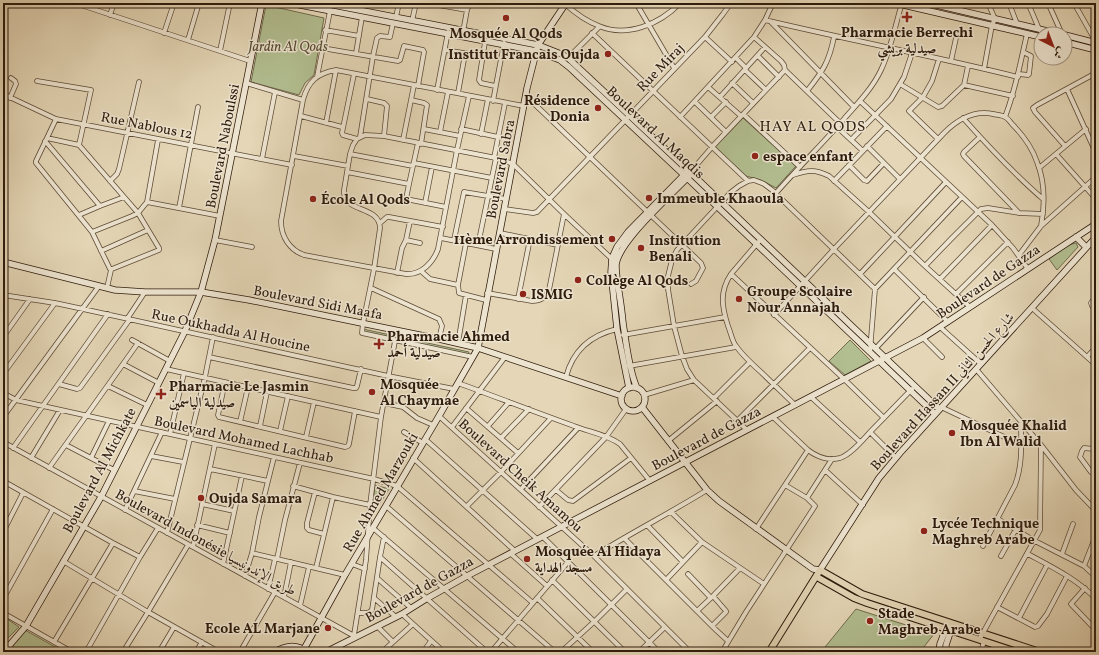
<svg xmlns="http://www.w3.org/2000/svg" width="1099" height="655" font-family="Vollkorn,Amiri,serif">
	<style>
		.green { fill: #b2be90; stroke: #706c4e }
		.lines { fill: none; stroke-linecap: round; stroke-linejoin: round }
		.street-casing { stroke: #5c4a36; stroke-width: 5.5 }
		.secondary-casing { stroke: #2e1b0c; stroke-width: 7 }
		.primary-casing { stroke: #2e1b0c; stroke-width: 8 }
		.street { stroke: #ede4d0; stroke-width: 4 }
		.secondary { stroke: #ede4d0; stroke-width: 5.5 }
		.primary { stroke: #e4d6b6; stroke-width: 6 }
		.poi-dot { fill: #8f2418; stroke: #ede4d0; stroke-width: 1.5 }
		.labels { text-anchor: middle; stroke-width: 3; stroke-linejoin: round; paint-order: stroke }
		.poi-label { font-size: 14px; font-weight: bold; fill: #2e1b0c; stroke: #ede4d0; text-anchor: start }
		.park-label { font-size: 14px; font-style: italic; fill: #564c34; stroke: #ede4d0 }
		.street-label { font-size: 14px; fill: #2e1b0c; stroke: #ede4d0 }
		.neighbourhood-label { font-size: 15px; letter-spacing: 1px; fill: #2e1b0c; stroke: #ede4d0 }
	</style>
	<rect width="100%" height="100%" fill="#e4d6b6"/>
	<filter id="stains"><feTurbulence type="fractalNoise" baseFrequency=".005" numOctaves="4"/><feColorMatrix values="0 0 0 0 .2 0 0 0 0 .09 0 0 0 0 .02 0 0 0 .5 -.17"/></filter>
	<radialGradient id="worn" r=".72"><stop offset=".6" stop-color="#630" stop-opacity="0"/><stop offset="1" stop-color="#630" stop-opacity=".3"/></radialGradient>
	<path class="green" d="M266,5L324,18L314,75L305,83L299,95L251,82Z
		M743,118L796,166L776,188L761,180L746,176L715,147Z
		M1076,243L1078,247L1057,270L1049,259L1068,245Z
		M363,329L469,352L468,355L363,332Z
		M850,340L871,361L845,375L829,361Z
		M375,485L389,489L372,516Z
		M856,609L934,634L920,652H821Z
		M3,616L19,627L4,642H3Z
		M25,630L64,652H19L11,648Z"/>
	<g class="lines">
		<g class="street-casing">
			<path id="street" d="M75,3L250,61
				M167,3L174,5
				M427,3L467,10
				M636,3L674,68
				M1009,3L1017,24
				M1028,3L1039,29
				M1048,3L1062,34
				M1074,3L1096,42
				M565,4C575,13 586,21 599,26C627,38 660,24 680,3
				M959,10L960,3
				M110,15L114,3
				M396,17L399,3
				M765,20C849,40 934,56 1018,77
				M412,21L416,3
				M771,22L854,107
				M325,30L359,36
				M463,32L467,10L470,3
				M164,33L174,3
				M592,33L748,181
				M705,37L732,62
				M754,37L781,61L784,65L785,70L840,123
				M188,40L199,3
				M485,42L479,80L481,83L495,86
				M322,48L398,61L400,60L404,46L423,50L424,52L418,86
				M445,50L482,56
				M220,51L230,3
				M356,53L362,17
				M758,56L779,77
				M568,58L599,27
				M736,58L746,68
				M951,61L956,38
				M984,69L992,25L995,19L988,3
				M745,70L766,90
				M354,74L342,133L343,135L357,139
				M1019,74L1028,75L1029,74L1031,56L1023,52
				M317,77L330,11
				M37,81L91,90L79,145
				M246,83L303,100
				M732,83L753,103
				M900,84L938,107L942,106L964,85L1013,96
				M964,85L968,66
				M708,87L741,116
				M1067,89L1096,153
				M437,90L448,32
				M807,91C823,71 829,62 834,37
				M458,93L465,54
				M3,94L56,119L292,165
				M469,96L457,150L438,249C433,263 421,275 406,274L304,255C290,250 281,237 281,221L303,100C308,81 318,73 336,70L524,106
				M526,96L701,263L703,268L696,281L691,284
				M720,97L765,47
				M10,98L16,84L15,81L11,78
				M367,99L384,103L387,106L384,136
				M411,100L424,103L427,105L421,144
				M493,101L504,43
				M860,101L992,225L1013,248L1028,269
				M695,102L726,132
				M743,114L800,167
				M301,116L342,127
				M680,117L754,37L765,20L773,3
				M711,117L726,102
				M1005,117C1016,89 1020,63 1027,34
				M963,118C988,146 1015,175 1043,199
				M326,123L336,70
				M837,127L863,151
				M424,129L460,136
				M461,129L498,137
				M440,132L448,92
				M481,134L488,99
				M360,137L373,56L377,38L380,36L390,37L393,23
				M980,137L964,152L963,154L964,156L1018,212
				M47,138L79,145L138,213L159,248V250L112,269H110L92,232L36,163V161L56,119
				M938,139L909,111L923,97L932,81L939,59
				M403,140L414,85
				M851,140L891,99L904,77L912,53
				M45,141L100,206
				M418,143L409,184L406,199L446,207
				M867,146L900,179
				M1065,146L1035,112L1033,108L1037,105L1096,73
				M350,154L413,166
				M1056,154L1096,199
				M294,156L348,166
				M494,158L505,103
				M262,159L275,92
				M414,163L492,178
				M849,165L864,180L867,181L884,163
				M1039,168L1086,129
				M347,172L409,184
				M691,173L693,169L712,147L785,70
				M793,175C808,170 815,169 829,176L869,212L925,266L970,307
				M110,181L117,174L119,169L139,82
				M834,181L887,126
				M776,193C798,168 822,144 844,119C857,104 872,89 881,70C891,49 895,26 902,3
				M147,202L220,216
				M425,203L432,167
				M179,208L198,107
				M504,209L533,213L537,212L705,37L723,14L731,3
				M79,215L100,206L124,197
				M380,223L387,217H389L443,227
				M92,232L132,216L138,213L147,202L158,140
				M500,233L558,245
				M441,238L496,249
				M761,239L731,274C719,292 722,307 728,326C731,333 732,341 736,346C743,356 753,365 762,373C773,384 784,394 795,405
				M215,240L252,247
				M406,240L420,243
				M454,240L464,192L506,199
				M466,243L458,285L459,293L486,300
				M478,245L496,158
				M101,251L148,230
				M1019,255L1041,226L1096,177
				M925,266L951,239L981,209L988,208L1019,213L1043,214
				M894,269L948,322
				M421,271L430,279L458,285
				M397,273L402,248L406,240L410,221
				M731,274L844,379L884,418
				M860,274L946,182
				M940,279L992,225
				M107,288L111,270
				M371,288L439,319L442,326L439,339
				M875,289L962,197
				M487,293L532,301C540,301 546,298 549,290L564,214
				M956,294L1008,242
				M3,295L55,303L83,309L388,376L454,389
				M1096,296L1091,303L1092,306L1096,309
				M518,299L530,239
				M1032,308L1096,365
				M774,315L834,249L944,133C958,119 974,110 993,114C997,115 1002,115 1005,117C1008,118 1010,122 1012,124C1023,135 1032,147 1037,162C1045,182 1045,205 1041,226
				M127,319L145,292
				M940,327L981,364
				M623,335L725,317
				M3,337L30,299
				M923,338L942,357
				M132,340L170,361
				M458,343L466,295
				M876,348L924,297
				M209,357L353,388H356L357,386L361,369
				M473,357L362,333L363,323L374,269L380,228C379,204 342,214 344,190L350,154L353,145L357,139L365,135L384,136L496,158L513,164L564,214L613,260
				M1087,357L1096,347
				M123,364L159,383
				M629,366L736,347
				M166,369L381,417
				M976,369L1041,445L1076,490L1096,511
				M3,374L55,303
				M566,377C573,350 591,335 617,329
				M225,382L218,415L219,417L345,447L348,446L349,444L355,411
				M458,383C496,397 535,412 574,426C589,432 606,434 620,444L650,481
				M59,384L77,389L80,388L130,319
				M108,386L147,405
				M3,393L16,400L43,406L374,479L397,486L533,603
				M644,395L694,380
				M811,397L860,442
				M714,398L750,362
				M384,403L403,407L417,418L433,425
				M941,407L1021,445
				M466,408L518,453
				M439,416L594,556L690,652
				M3,417L99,286
				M773,417L808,450C817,457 829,461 840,458C852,454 864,438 873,429C886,416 899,402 912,389
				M737,421L810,348
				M240,422L248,387
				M260,426L267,392
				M488,426L509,402
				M452,427L505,357
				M747,430L694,380L687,369L682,356L674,326L668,289V276L672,260L677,250L730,193L739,186L748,181L754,180L764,184L772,190L875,289L870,351
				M280,431L288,396
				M404,432L423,443
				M870,432L896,458
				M170,434L184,373
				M306,437L314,402
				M501,438L529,409
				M425,439L537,539
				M668,441L717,401
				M3,442L356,637
				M66,445L114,470
				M13,448L108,314
				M1094,449L1084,448L1082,451L1080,457L1091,472L1096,475
				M151,456L183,462
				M31,458L60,410
				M91,458L109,421
				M413,458L515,551
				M49,468L138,343
				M210,469L268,481
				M825,470L863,505
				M3,481L113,543L140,557
				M293,486L333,497L370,505
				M521,489L578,428
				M556,490L568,500L573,501L631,458
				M134,491L175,499
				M315,492L307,523V528L309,530L324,534
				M807,498L832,459
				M202,504L234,511
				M386,506L555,652
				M467,506L501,472L551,418
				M539,507L606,437L626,409
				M125,510L162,432
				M671,512L702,542L764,584
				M998,519L1035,541L1084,566L1096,577
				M197,525L230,533
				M647,525L683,562
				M373,528L518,652
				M756,529L808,450
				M3,532L23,493
				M167,533L205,377L213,337
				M543,537L659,652
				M624,538L716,630L728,641
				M983,546L1015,485C1023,464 1021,443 1021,421
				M193,547L215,444
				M252,553L345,575
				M510,553L547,586
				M1028,554C1052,567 1077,579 1096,599
				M1062,554L1073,524
				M594,556C631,533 670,513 707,490
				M1001,556L1016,529
				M380,557L487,652
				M277,559L285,520L300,463
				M63,561L148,612L219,652
				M223,564L242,476
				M352,564L365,569
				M1084,566L1096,535
				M316,568L333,497
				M688,574L711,598
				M245,576L252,553L259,517L274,457
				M377,578L411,608
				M552,580L625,652
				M666,580L702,542
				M1085,588L1071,604L1093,627L1096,626
				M268,589L275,559
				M1091,594L1096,590
				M284,597L291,562
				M374,598L396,617
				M537,598L593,652
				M3,599L53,509
				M300,606L309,567
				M997,607L1035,627L1038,626L1047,614L1067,576
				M697,611L713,596L740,568
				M3,613L72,652
				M358,613H368L372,610L380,557L384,537
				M402,614L444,652
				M1019,618L1047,565
				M712,626L726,612V611L713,596
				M378,627L393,642
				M354,635L366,560L370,505L381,417L395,341
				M979,640L1040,530L1041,445
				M54,642L113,543
				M3,645L14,652
				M86,652L140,557L158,528
				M123,652L148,612L188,545
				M159,652L174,627
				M196,652L202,642
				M240,652L275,592
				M382,652L413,624
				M423,652L431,641
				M491,652L568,562
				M561,652L595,621L627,589
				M639,652L665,627
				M722,652L746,612L815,506L807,498L785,485
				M981,652L984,641
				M1090,652L1096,648"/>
		</g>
		<g class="secondary-casing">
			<path id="secondary" d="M290,3L536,51L560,60L569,67L684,175L935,414
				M323,3L538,45L561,54L568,58L691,173L939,409
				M895,3L1041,37
				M928,3L1060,34
				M1065,35L1096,43
				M1065,42L1096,50
				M1076,237L1086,247
				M3,262L115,290L145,292H201L249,300L439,339L478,348L622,396
				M621 399a12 12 0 1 1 24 0a12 12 0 1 1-24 0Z
				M629,388L617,329L611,272L612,258L617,247L628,232L687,172
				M637,388C629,371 626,342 623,323C622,311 620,298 618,286C617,279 616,272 616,265C618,242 672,194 689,176
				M642,407L707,490L719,501L813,569L820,570L879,478L900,453L1096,237
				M304,649L345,575L439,416L478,348L527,88L538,45L566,3
				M4,652L7,648L26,626L101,497L185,331L201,292L215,240L262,3
				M275,652C285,645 297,644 307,652
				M326,652L402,614L426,599L467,576L923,338L1096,224
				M939,652L940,644L948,623
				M946,652V645L953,624"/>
		</g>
		<g class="primary-casing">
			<path id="primary" d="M817,577L854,598L867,603L1017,652
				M769,652L820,570L862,594L1040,652"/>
		</g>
		<use href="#street" class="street"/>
		<use href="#secondary" class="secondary"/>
		<use href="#primary" class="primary"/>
	</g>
	<g class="poi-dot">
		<path d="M905 11h4v4h4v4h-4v4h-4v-4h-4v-4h4z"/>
		<circle cx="506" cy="18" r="4"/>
		<circle cx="608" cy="54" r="4"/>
		<circle cx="598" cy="108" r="4"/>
		<circle cx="755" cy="156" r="4"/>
		<circle cx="649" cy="198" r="4"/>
		<circle cx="313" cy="199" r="4"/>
		<circle cx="612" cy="239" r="4"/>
		<circle cx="641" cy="248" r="4"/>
		<circle cx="578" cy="280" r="4"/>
		<circle cx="523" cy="294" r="4"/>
		<circle cx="739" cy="299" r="4"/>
		<path d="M377 338h4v4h4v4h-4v4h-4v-4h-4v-4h4z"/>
		<circle cx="372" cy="392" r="4"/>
		<path d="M159 388h4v4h4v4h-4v4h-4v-4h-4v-4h4z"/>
		<circle cx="952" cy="433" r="4"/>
		<circle cx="201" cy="498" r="4"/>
		<circle cx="924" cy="531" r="4"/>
		<circle cx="527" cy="559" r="4"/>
		<circle cx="870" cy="621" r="4"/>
		<circle cx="328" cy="628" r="4"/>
	</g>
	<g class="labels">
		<g class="poi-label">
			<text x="907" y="37" text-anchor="middle">Pharmacie Berrechi<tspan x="907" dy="16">صيدلية بريشي</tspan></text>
			<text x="506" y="38" text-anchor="middle">Mosquée Al Qods</text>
			<text x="600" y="59" text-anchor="end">Institut Francais Oujda</text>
			<text x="590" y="105" text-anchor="end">Résidence<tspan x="590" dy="16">Donia</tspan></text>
			<text x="763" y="161">espace enfant</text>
			<text x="657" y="203">Immeuble Khaoula</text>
			<text x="321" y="204">École Al Qods</text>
			<text x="604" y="244" text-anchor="end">11ème Arrondissement</text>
			<text x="649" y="245">Institution<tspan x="649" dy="16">Benali</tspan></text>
			<text x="586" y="285">Collège Al Qods</text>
			<text x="747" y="296">Groupe Scolaire<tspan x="747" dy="16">Nour Annajah</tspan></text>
			<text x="531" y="299">ISMIG</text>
			<text x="387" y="341">Pharmacie Ahmed<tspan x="387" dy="16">صيدلية أحمد</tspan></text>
			<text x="380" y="389">Mosquée<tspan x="380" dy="16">Al Chaymae</tspan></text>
			<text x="169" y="391">Pharmacie Le Jasmin<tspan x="169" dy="16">صيدلية الياسمين</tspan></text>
			<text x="960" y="430">Mosquée Khalid<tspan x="960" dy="16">Ibn Al Walid</tspan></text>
			<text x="209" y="503">Oujda Samara</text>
			<text x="932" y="528">Lycée Technique<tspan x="932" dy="16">Maghreb Arabe</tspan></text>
			<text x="535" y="556">Mosquée Al Hidaya<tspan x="535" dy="16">مسجد الهداية</tspan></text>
			<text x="878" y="618">Stade<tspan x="878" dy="16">Maghreb Arabe</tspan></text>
			<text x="320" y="633" text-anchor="end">Ecole AL Marjane</text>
		</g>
		<g class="park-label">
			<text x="288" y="51">Jardin Al Qods</text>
		</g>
		<g class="street-label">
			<text transform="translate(660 67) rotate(-46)" y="5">Rue Miraj</text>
			<text transform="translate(147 125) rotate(11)" y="5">Rue Nablous 12</text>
			<text transform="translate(656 132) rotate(43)" y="5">Boulevard Al Maqdis</text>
			<text transform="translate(222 146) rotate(-79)" y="5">Boulevard Naboulssi</text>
			<text transform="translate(500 169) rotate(-79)" y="5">Boulevard Sabra</text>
			<text transform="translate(988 281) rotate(-34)" y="5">Boulevard de Gazza</text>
			<text transform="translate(318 302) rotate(11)" y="5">Boulevard Sidi Maafa</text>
			<text transform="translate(231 330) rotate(12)" y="5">Rue Oukhadda Al Houcine</text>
			<text transform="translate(942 391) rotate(-48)" y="5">Boulevard Hassan II شارع الحسن الثاني</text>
			<text transform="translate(706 438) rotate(-28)" y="5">Boulevard de Gazza</text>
			<text transform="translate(244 439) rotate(12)" y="5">Boulevard Mohamed Lachhab</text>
			<text transform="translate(99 470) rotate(-62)" y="5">Boulevard Al Michkate</text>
			<text transform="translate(521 475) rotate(42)" y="5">Boulevard Cheik Amamou</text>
			<text transform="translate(380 492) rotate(-60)" y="5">Rue Ahmed Marzouki</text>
			<text transform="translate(206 542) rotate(29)" y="5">Boulevard Indonésie طريق الإندونيسيا</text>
			<text transform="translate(419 589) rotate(-29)" y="5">Boulevard de Gazza</text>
		</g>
		<g class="neighbourhood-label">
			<text x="813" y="131">HAY AL QODS</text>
		</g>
	</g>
	<rect width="1099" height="655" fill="none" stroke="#e4d6b6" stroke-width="16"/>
	<rect x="4" y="4" width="1091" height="647" fill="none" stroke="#2e1b0c" stroke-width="2"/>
	<rect x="8" y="8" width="1083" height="639" fill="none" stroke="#2e1b0c"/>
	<g transform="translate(1053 46) rotate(138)"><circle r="19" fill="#ede4d0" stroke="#a19482"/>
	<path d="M0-3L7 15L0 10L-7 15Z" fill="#8f2418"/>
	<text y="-6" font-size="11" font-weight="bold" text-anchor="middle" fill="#2e1b0c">ش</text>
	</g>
	<rect width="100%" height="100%" filter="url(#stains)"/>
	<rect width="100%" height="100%" fill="url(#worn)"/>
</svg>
